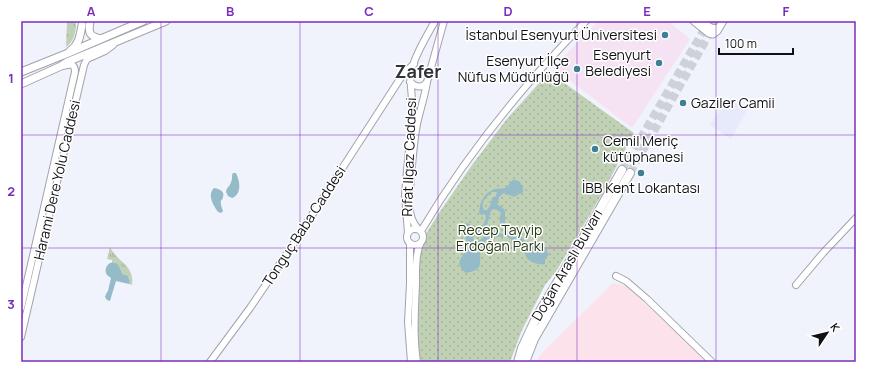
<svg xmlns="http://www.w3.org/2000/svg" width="877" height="383" font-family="Manrope,sans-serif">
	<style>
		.commercial { fill: #f5e3f4 }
		.industrial { fill: #fce2ea }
		.built { fill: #e6eafb }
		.grass { fill: url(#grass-tufts) }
		.park { fill: url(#park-dots) }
		.water { fill: #95bac8; fill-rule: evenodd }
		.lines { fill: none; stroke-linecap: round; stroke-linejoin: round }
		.primary-tunnel { stroke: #cfd1d9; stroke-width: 8; stroke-dasharray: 8 4; stroke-linecap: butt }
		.tertiary-casing { stroke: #a1a3ac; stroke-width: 8 }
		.secondary-casing { stroke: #a1a3ac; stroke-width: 9 }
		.primary-casing { stroke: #a1a3ac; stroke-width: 10 }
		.tertiary { stroke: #fff; stroke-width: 6 }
		.secondary { stroke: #fff; stroke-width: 7 }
		.primary { stroke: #fff; stroke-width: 8 }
		.grid { fill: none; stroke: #7b2cbf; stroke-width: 1; stroke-opacity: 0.55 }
		.poi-dot { fill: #3f7f93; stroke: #fff; stroke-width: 1.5 }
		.labels { text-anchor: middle; stroke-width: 3; stroke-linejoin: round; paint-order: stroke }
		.poi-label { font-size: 14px; fill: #111115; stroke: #fff; text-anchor: end }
		.street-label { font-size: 14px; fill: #111115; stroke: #fff }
		.park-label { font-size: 14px; fill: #243a0d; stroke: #fff }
		.district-label { font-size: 18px; font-weight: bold; fill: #303239; stroke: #fff }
		.neatline { fill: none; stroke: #7b2cbf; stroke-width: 1.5 }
		.grid-label { font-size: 13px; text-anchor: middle; font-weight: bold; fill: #7b2cbf }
	</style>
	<defs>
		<pattern id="grass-tufts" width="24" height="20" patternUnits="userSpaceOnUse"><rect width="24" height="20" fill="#c1d1b5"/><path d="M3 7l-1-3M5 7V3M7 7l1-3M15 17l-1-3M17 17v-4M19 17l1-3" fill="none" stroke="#a5b29b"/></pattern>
		<pattern id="park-dots" width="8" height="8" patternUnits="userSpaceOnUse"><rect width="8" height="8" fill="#c1d1b5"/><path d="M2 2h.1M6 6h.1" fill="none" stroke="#a5b29b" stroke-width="1.8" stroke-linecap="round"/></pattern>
	</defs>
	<rect width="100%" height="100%" fill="#f1f3fc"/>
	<path class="commercial" d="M598,21H668L690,39L632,128L553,68Z"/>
	<path class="industrial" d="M613,283L620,284L627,287L709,362H537L539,356Z"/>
	<path class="built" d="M727,99L749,107L731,139L710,125Z"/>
	<path class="grass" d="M67,21H76C76,31 75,41 66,47Z
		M110,247C117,262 135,265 132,285L129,284L130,281L129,277C127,276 124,276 122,275C117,271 124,264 112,263V260L107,259Z"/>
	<path class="park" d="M549,72L634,133L602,194L557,270L545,285L522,330L510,362H421L418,345V283L420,250L427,232L439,213L472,165L506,120Z"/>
	<path class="water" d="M233,173H236C240,181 242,194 232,198L228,196L226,192C227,186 230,187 231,182C233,178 231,176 233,173Z
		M513,180H515L520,182L523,188V192L514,197L504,193L499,197L497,204L503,208L505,211V222L508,234C512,236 518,233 521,236C523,238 523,240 525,241L528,242L533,245L546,249L549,255L545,259V264C539,265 531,263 527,258C526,257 526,256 526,255C523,249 519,247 513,247L511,239L506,236L500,237H492L487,240L480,246C480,250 481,264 479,267C476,271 470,272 466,273C450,260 468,256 467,244C467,237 461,233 460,226L466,223L470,224L471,228L475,229L483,226L486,218L485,214L481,215L479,213C480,210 479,207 481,203C483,196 489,190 497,189C500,188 504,189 507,187C509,185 510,182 513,180ZM492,192H497L496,196L492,198L491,204L487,210H484C480,202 486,197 492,192ZM493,209L498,210L501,213C497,224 503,223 504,233L502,234L495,231L484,237L477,242C474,241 473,240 473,237L487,225L491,211Z
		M214,188C219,189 225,191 223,197C222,202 220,199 221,204C221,206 222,208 223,211L221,213L218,212C213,205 207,195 214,188Z
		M110,263C120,262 119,267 122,274L128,276L130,281L129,284L116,281L110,301L107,300L105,297L106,294L108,291L111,278L107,275C104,270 106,266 110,263Z"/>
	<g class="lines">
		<path class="primary-tunnel" d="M622,170L709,21
			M630,173L717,21"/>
		<g class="tertiary-casing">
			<path id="tertiary" d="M410,82C416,87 422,89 427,82
				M410,189C412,168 413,146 417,124C420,110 425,96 427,82L444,21
				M410,209C410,216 413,223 418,229
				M407 237a8 8 0 1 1 16 0a8 8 0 1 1-16 0Z
				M421,231C467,154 523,85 586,21
				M408,233L405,195L407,170L413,112L410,75C414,57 426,37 435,21
				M410,243V283L408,322L411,362
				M616,276L626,281L647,299L712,362
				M796,285L823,253L856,218
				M21,308L75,72C75,63 70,64 63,66
				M21,337L84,65L87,59L105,51L113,45
				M210,362L250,308L292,246L398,82L405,72L414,64
				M417,362C413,336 415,310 416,284C416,271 415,256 420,244"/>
		</g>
		<g class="secondary-casing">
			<path id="secondary" d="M90,21C88,33 89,36 101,39
				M694,21L709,33L713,34L717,31L723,21
				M705,21L706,25L711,28L717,29
				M70,51C79,45 80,36 82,25
				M21,72L66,54L143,21
				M21,84L61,66L67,62L166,21"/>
		</g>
		<g class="primary-casing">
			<path id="primary" d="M518,362L522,348L537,316L573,256L622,170
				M525,362L534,339L630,173"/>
		</g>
		<use href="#tertiary" class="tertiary"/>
		<use href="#secondary" class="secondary"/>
		<use href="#primary" class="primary"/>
	</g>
	<path class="grid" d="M161,21V362M300,21V362M438,21V362M577,21V362M716,21V362M21,135H856M21,248H856"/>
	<g class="poi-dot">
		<circle cx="665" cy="35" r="4"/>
		<circle cx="659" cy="63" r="4"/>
		<circle cx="577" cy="69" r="4"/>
		<circle cx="683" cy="103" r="4"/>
		<circle cx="595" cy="149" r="4"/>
		<circle cx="641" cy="173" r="4"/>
	</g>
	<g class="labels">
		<g class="poi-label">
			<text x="657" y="40">İstanbul Esenyurt Üniversitesi</text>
			<text x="651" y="60">Esenyurt<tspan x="651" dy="16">Belediyesi</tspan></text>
			<text x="569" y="66">Esenyurt İlçe<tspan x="569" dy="16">Nüfus Müdürlüğü</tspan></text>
			<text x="691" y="108" text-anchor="start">Gaziler Camii</text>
			<text x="603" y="146" text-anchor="start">Cemil Meriç<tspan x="603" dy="16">kütüphanesi</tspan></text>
			<text x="641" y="193" text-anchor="middle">İBB Kent Lokantası</text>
		</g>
		<g class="street-label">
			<text transform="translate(409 157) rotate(-88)" y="5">Rıfat Ilgaz Caddesi</text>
			<text transform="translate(57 180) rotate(-77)" y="5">Harami Dere Yolu Caddesi</text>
			<text transform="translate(304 226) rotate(-57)" y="5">Tonguç Baba Caddesi</text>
			<text transform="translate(567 265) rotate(-60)" y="5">Doğan Araslı Bulvarı</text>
		</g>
		<g class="park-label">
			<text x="500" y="235">Recep Tayyip<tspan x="500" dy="16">Erdoğan Parkı</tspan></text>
		</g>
		<g class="district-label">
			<text x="418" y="78">Zafer</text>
		</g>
	</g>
	<rect width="877" height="383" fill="none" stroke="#ffffff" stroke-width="44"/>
	<g transform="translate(827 333) rotate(55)" stroke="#ffffff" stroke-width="3" paint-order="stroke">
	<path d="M0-3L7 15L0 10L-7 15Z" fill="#111115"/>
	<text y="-6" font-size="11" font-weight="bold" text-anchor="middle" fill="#111115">K</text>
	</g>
	<path d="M719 48v6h74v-6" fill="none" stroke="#111115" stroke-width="2"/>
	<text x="725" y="48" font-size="12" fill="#111115" stroke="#ffffff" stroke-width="3" paint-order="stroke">100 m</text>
	<rect x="22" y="22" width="833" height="339" class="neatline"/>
	<g class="grid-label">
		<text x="91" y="16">A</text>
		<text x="230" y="16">B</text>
		<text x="369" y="16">C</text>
		<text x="508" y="16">D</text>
		<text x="647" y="16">E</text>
		<text x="786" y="16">F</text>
		<text x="11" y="83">1</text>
		<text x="11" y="196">2</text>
		<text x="11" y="309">3</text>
	</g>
</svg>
